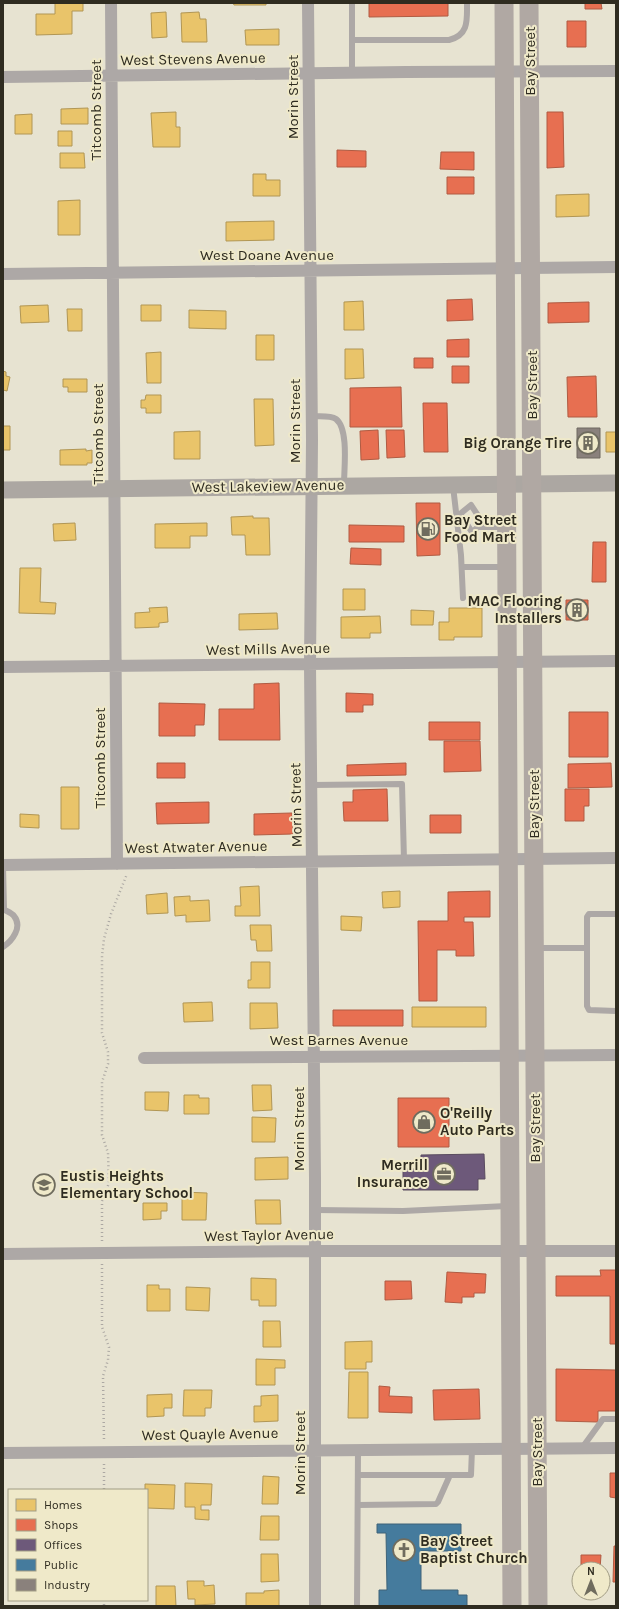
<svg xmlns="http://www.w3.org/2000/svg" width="619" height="1609" font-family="Karla,sans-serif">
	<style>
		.homes { fill: #e9c46a; stroke: #b19654 }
		.shops { fill: #e76f51; stroke: #b05b42 }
		.offices { fill: #6d597a; stroke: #5a4c5f }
		.public { fill: #457b9d; stroke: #3e6378 }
		.industry { fill: #8a817c; stroke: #6f6860 }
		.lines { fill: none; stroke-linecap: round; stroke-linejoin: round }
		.path { stroke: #aca8a3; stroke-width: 2.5; stroke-dasharray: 1 3; stroke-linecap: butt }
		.lane { stroke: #ada8a6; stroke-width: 6 }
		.street { stroke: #ada8a6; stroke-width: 12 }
		.secondary { stroke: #aca7a2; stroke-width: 17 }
		.primary { stroke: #b0a8a3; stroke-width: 19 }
		.labels { text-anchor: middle; stroke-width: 4; stroke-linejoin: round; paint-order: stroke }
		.street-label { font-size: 15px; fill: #2f2c20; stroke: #efe9c9 }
		.poi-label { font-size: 15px; font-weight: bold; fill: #2f2c20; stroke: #efe9c9; text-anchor: start }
	</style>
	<rect width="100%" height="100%" fill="#e7e3d1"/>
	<path class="homes" d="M55,3H83V11H72V34L36,35V14H55Z
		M233,3H266V5H234Z
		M166,12L167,37L152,38L151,13Z
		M199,12L200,19H206L207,42H182L181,13Z
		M279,29V45H246L245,30Z
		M88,108V124H61V109Z
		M176,112V127H180V147H153L151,113Z
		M32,114V134H15V115Z
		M58,131H72V146H58Z
		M60,153H84L85,168H60Z
		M253,174H266V180H280V196H253Z
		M589,194V216L556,217V195Z
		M80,200V235H58V201Z
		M274,221V240L226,241V222Z
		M363,301L364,330H344V302Z
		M48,305L49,322L21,323L20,306Z
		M141,305H161V321H141Z
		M67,309H82V331H68Z
		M189,310L226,311V329L189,328Z
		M256,335H274V360H256Z
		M345,349H363L364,378L345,379Z
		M161,352V383H147L146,353Z
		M3,371L6,372V376L10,377L7,391L3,390Z
		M63,379H87V392H68V387H63Z
		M146,395H161V413H146V408H141V400H145Z
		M254,399H273L274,445L255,446Z
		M3,426H10V450H3Z
		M200,431V459H174V432Z
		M606,432H616V452H606Z
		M86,449V451L92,450V463H87V465H60V450Z
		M253,516V518H269L270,555H246L245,535H232L231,517Z
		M75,523L76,540L54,541L53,524Z
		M207,523V536H190V548H155V524Z
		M20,568H41L40,602L56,603L55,614L19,613Z
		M343,589H365V610H343Z
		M167,607L168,622L159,623V627L135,628V613L150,612L149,608Z
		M449,608H482V637H454V640H439V622H449Z
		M411,610L434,611L433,625H411Z
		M277,613L278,629L239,630V614Z
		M380,616L381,633H370V638H341V617Z
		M61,787H79V829H61Z
		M20,814L39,815V828L20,827Z
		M259,886L260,916H235V906H241L240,887Z
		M400,891V907L383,908L382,892Z
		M167,893L168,913L147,914L146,895Z
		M190,896V901L209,900L210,921L186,922V915L175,916L174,897Z
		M341,916L362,917L361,931L341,930Z
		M250,925H271L272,951H257L256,940H251Z
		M251,962H270V988H248V980H251Z
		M212,1002L213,1021L184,1022L183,1003Z
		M250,1003H277L278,1028L250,1029Z
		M412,1007H486V1027H412Z
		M252,1085H271L272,1110L253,1111Z
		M145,1092H169L168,1111L145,1110Z
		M184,1095H199V1098H209V1114H184Z
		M252,1117L276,1118L275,1142H252Z
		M288,1157V1179L255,1180V1158Z
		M182,1192L207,1193L206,1220H182Z
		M255,1200H280L281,1224H256Z
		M143,1203H167V1211H161V1219L143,1220Z
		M251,1278L276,1279V1306H259V1300H251Z
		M147,1285H159V1289H170V1311H147Z
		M186,1287L210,1288L209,1311L186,1310Z
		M263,1321H280L281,1347H263Z
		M372,1341V1362H366V1369H345V1342Z
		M256,1359L285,1360V1368H275V1385H256Z
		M349,1372H368V1418H348Z
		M184,1390H212L211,1408H205V1416H183Z
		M172,1394V1408H164V1416L147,1417V1395Z
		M278,1395V1421L254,1422V1406H261V1396Z
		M263,1476L279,1477L278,1504H262Z
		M185,1483L212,1484L211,1505H201V1510H209V1520L195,1519V1507H185Z
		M145,1484L175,1485L174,1509L147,1508V1490H145Z
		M261,1516H279V1540H260Z
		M261,1554H278L279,1581L261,1582Z
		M187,1581H204V1586L214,1585L215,1604L195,1605V1599H188Z
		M156,1586H175L176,1606H156Z
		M279,1590V1606H246V1593H264V1591Z"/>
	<path class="shops" d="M369,3H448V16L369,17Z
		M585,3H601L602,9H585Z
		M567,21H586V47H567Z
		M547,112H563L564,167L547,168Z
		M337,150L366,151V167H337Z
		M441,152H474V170L440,169Z
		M447,177H474V194H447Z
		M472,299L473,320L447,321V300Z
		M589,302V322L548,323V303Z
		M469,339V357H447V340Z
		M414,358H433V368H414Z
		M452,366H469V383H452Z
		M596,376L597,417H568L567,377Z
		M401,387L402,427H350V388Z
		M423,403H447L448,452H424Z
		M378,430L379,459L361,460L360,431Z
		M386,430H404L405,457L387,458Z
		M416,503H440V555L417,556Z
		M349,525L404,526V542H349Z
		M593,542H606V582H592Z
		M351,548L381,549V565L350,564Z
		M566,600H588V620H566Z
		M279,683L280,740H219V709H254V684Z
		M346,693L373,694V705H363V712H346Z
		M159,703L205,704L204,725H195V736H159Z
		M569,712H608V757H569Z
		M429,722H480V740H429Z
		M444,741H480L481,771L444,772Z
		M157,763H185V778H157Z
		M406,763V775L347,776V765Z
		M611,763L612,787L568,788V764Z
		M387,789L388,821H344L343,802H353V790Z
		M565,789H589V806H584V821H565Z
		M209,802V823L157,824L156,803Z
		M292,813L293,834L254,835V814Z
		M430,815H461V833H430Z
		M490,891V917H464V922H473L474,956H456V950H437V1001H419L418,921H448V892Z
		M333,1010H403V1026H333Z
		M398,1098H449V1147H398Z
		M600,1270H616V1344H610V1296H556V1276H601Z
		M447,1272L486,1274L485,1293H474V1297H462V1303L445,1302Z
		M385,1281H411L412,1299L385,1300Z
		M556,1369L616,1370V1411H598V1422L556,1421Z
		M379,1386L390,1387L389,1396L412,1397V1413L379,1412Z
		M479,1389L480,1419L434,1420L433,1390Z
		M610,1473H616V1498L610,1497Z
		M614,1546H616V1582H613Z
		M581,1555H601L600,1569H581Z"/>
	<path class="offices" d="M484,1154L485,1179H478V1190H403V1169H421V1155Z"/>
	<path class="public" d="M377,1524H461V1551H421V1590H458V1595H467V1606H379V1590H387L386,1533H377Z"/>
	<path class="industry" d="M577,428H600V458H577Z"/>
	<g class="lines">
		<path class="path" d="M102,1241V1201L109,1183L108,1153L102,1135V1082L108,1064V1052L102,1033V956L104,939L111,914L127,874
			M102,1264V1327L109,1347L108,1360L103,1376L104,1441
			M104,1464V1490
			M104,1600V1606"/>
		<path class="lane" d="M352,3V73
			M352,40H449C469,35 467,20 467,3
			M311,416C319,417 330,415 336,419C349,429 344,469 344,484
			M453,486L461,555L463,598
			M471,505L483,523L472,532L460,514Z
			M478,527H505
			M462,567H504
			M312,785L402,784L404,860
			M3,865L4,909
			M3,909C6,911 12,913 14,916C23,927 12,941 3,947
			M536,948H587V917L589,914H616
			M587,948V1006L589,1010L616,1011
			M315,1210L403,1211L507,1206
			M582,1448L603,1419H616
			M358,1475H471L472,1449
			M358,1505L436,1504L438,1502L450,1475
			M357,1606L358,1450"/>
		<path class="street" d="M111,3L117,864
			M308,3L312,440L310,665L315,1177V1606
			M3,77L406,72L616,71
			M3,274L616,267
			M3,667L616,661
			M3,865L616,858
			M144,1058L616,1055
			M3,1254L315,1251H616
			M3,1453L616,1448"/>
		<path class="secondary" d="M3,490L616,483"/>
		<path class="primary" d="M504,3L512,1606
			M529,3L538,1606"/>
	</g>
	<defs>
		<g id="building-ring" transform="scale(1.15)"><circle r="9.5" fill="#efe9c9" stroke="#6f6c5e" stroke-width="1.5"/><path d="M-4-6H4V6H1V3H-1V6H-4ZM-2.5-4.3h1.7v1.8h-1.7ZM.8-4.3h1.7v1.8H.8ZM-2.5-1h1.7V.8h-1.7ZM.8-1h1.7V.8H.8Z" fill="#6f6c5e"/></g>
		<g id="fuel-ring" transform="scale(1.15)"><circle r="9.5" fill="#efe9c9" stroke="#6f6c5e" stroke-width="1.5"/><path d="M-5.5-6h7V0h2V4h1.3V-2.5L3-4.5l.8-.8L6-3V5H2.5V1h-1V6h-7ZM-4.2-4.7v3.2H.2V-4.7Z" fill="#6f6c5e"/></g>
		<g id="shop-ring" transform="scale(1.15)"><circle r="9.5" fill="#efe9c9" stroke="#6f6c5e" stroke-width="1.5"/><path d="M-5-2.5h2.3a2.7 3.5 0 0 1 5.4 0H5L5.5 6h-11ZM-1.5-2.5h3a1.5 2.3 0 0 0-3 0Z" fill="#6f6c5e"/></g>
		<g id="office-ring" transform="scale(1.15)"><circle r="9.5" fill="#efe9c9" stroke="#6f6c5e" stroke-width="1.5"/><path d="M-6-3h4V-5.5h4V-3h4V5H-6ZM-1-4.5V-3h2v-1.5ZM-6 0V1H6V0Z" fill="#6f6c5e"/></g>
		<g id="school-ring" transform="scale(1.15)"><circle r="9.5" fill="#efe9c9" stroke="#6f6c5e" stroke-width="1.5"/><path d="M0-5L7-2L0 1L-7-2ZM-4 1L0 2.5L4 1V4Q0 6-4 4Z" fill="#6f6c5e"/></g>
		<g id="church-ring" transform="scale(1.15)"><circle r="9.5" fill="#efe9c9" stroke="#6f6c5e" stroke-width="1.5"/><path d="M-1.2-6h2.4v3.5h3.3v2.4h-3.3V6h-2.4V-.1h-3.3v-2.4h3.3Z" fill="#6f6c5e"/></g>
	</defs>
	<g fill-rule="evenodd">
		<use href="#building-ring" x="588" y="443"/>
		<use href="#fuel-ring" x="428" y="529"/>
		<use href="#building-ring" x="577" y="610"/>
		<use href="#shop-ring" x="424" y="1122"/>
		<use href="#office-ring" x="444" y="1174"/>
		<use href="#school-ring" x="44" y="1185"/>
		<use href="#church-ring" x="404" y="1550"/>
	</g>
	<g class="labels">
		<g class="street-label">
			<text transform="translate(193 59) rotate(-1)" y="5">West Stevens Avenue</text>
			<text transform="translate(530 61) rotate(-90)" y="5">Bay Street</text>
			<text transform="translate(293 97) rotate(-90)" y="5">Morin Street</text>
			<text transform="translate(96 110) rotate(-90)" y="5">Titcomb Street</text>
			<text x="267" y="260">West Doane Avenue</text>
			<text transform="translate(532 385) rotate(-90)" y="5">Bay Street</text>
			<text transform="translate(295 421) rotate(-90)" y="5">Morin Street</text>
			<text transform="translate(98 434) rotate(-90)" y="5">Titcomb Street</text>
			<text transform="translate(268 486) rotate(-1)" y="5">West Lakeview Avenue</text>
			<text transform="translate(268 649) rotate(-1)" y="5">West Mills Avenue</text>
			<text transform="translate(100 758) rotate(-90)" y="5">Titcomb Street</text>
			<text transform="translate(534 804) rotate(-90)" y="5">Bay Street</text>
			<text transform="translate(296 805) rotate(-91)" y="5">Morin Street</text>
			<text transform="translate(196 847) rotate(-1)" y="5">West Atwater Avenue</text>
			<text x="339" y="1045">West Barnes Avenue</text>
			<text transform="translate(535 1128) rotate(-90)" y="5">Bay Street</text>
			<text transform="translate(299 1129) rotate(-90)" y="5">Morin Street</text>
			<text transform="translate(269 1235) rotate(-1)" y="5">West Taylor Avenue</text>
			<text transform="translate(210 1434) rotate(-1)" y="5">West Quayle Avenue</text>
			<text transform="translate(537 1452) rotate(-90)" y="5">Bay Street</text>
			<text transform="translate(300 1453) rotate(-90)" y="5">Morin Street</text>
		</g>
		<g class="poi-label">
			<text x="572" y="448" text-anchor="end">Big Orange Tire</text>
			<text x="444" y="525">Bay Street<tspan x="444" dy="17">Food Mart</tspan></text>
			<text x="562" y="606" text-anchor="end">MAC Flooring<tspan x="562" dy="17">Installers</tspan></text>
			<text x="440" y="1118">O'Reilly<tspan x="440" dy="17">Auto Parts</tspan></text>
			<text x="428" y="1170" text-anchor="end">Merrill<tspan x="428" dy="17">Insurance</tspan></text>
			<text x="60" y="1181">Eustis Heights<tspan x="60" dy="17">Elementary School</tspan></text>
			<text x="420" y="1546">Bay Street<tspan x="420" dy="17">Baptist Church</tspan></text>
		</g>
	</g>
	<rect width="619" height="1609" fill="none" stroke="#2f2c20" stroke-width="8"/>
	<rect x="8" y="1489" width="140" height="112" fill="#efe9c9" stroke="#a29d85"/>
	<rect x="16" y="1499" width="20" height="12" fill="#e9c46a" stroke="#a29d85"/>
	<text x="44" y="1509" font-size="12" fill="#2f2c20">Homes</text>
	<rect x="16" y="1519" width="20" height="12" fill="#e76f51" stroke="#a29d85"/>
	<text x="44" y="1529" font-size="12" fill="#2f2c20">Shops</text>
	<rect x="16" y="1539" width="20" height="12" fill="#6d597a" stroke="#a29d85"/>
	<text x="44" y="1549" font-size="12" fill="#2f2c20">Offices</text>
	<rect x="16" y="1559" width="20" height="12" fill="#457b9d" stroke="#a29d85"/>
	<text x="44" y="1569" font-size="12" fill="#2f2c20">Public</text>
	<rect x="16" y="1579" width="20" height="12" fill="#8a817c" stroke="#a29d85"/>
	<text x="44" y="1589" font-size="12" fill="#2f2c20">Industry</text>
	<g transform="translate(591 1581)"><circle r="19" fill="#efe9c9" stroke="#a29d85"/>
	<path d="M0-3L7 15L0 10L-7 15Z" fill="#6f6c5e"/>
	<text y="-6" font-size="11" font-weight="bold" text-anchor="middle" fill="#2f2c20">N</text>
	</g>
</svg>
